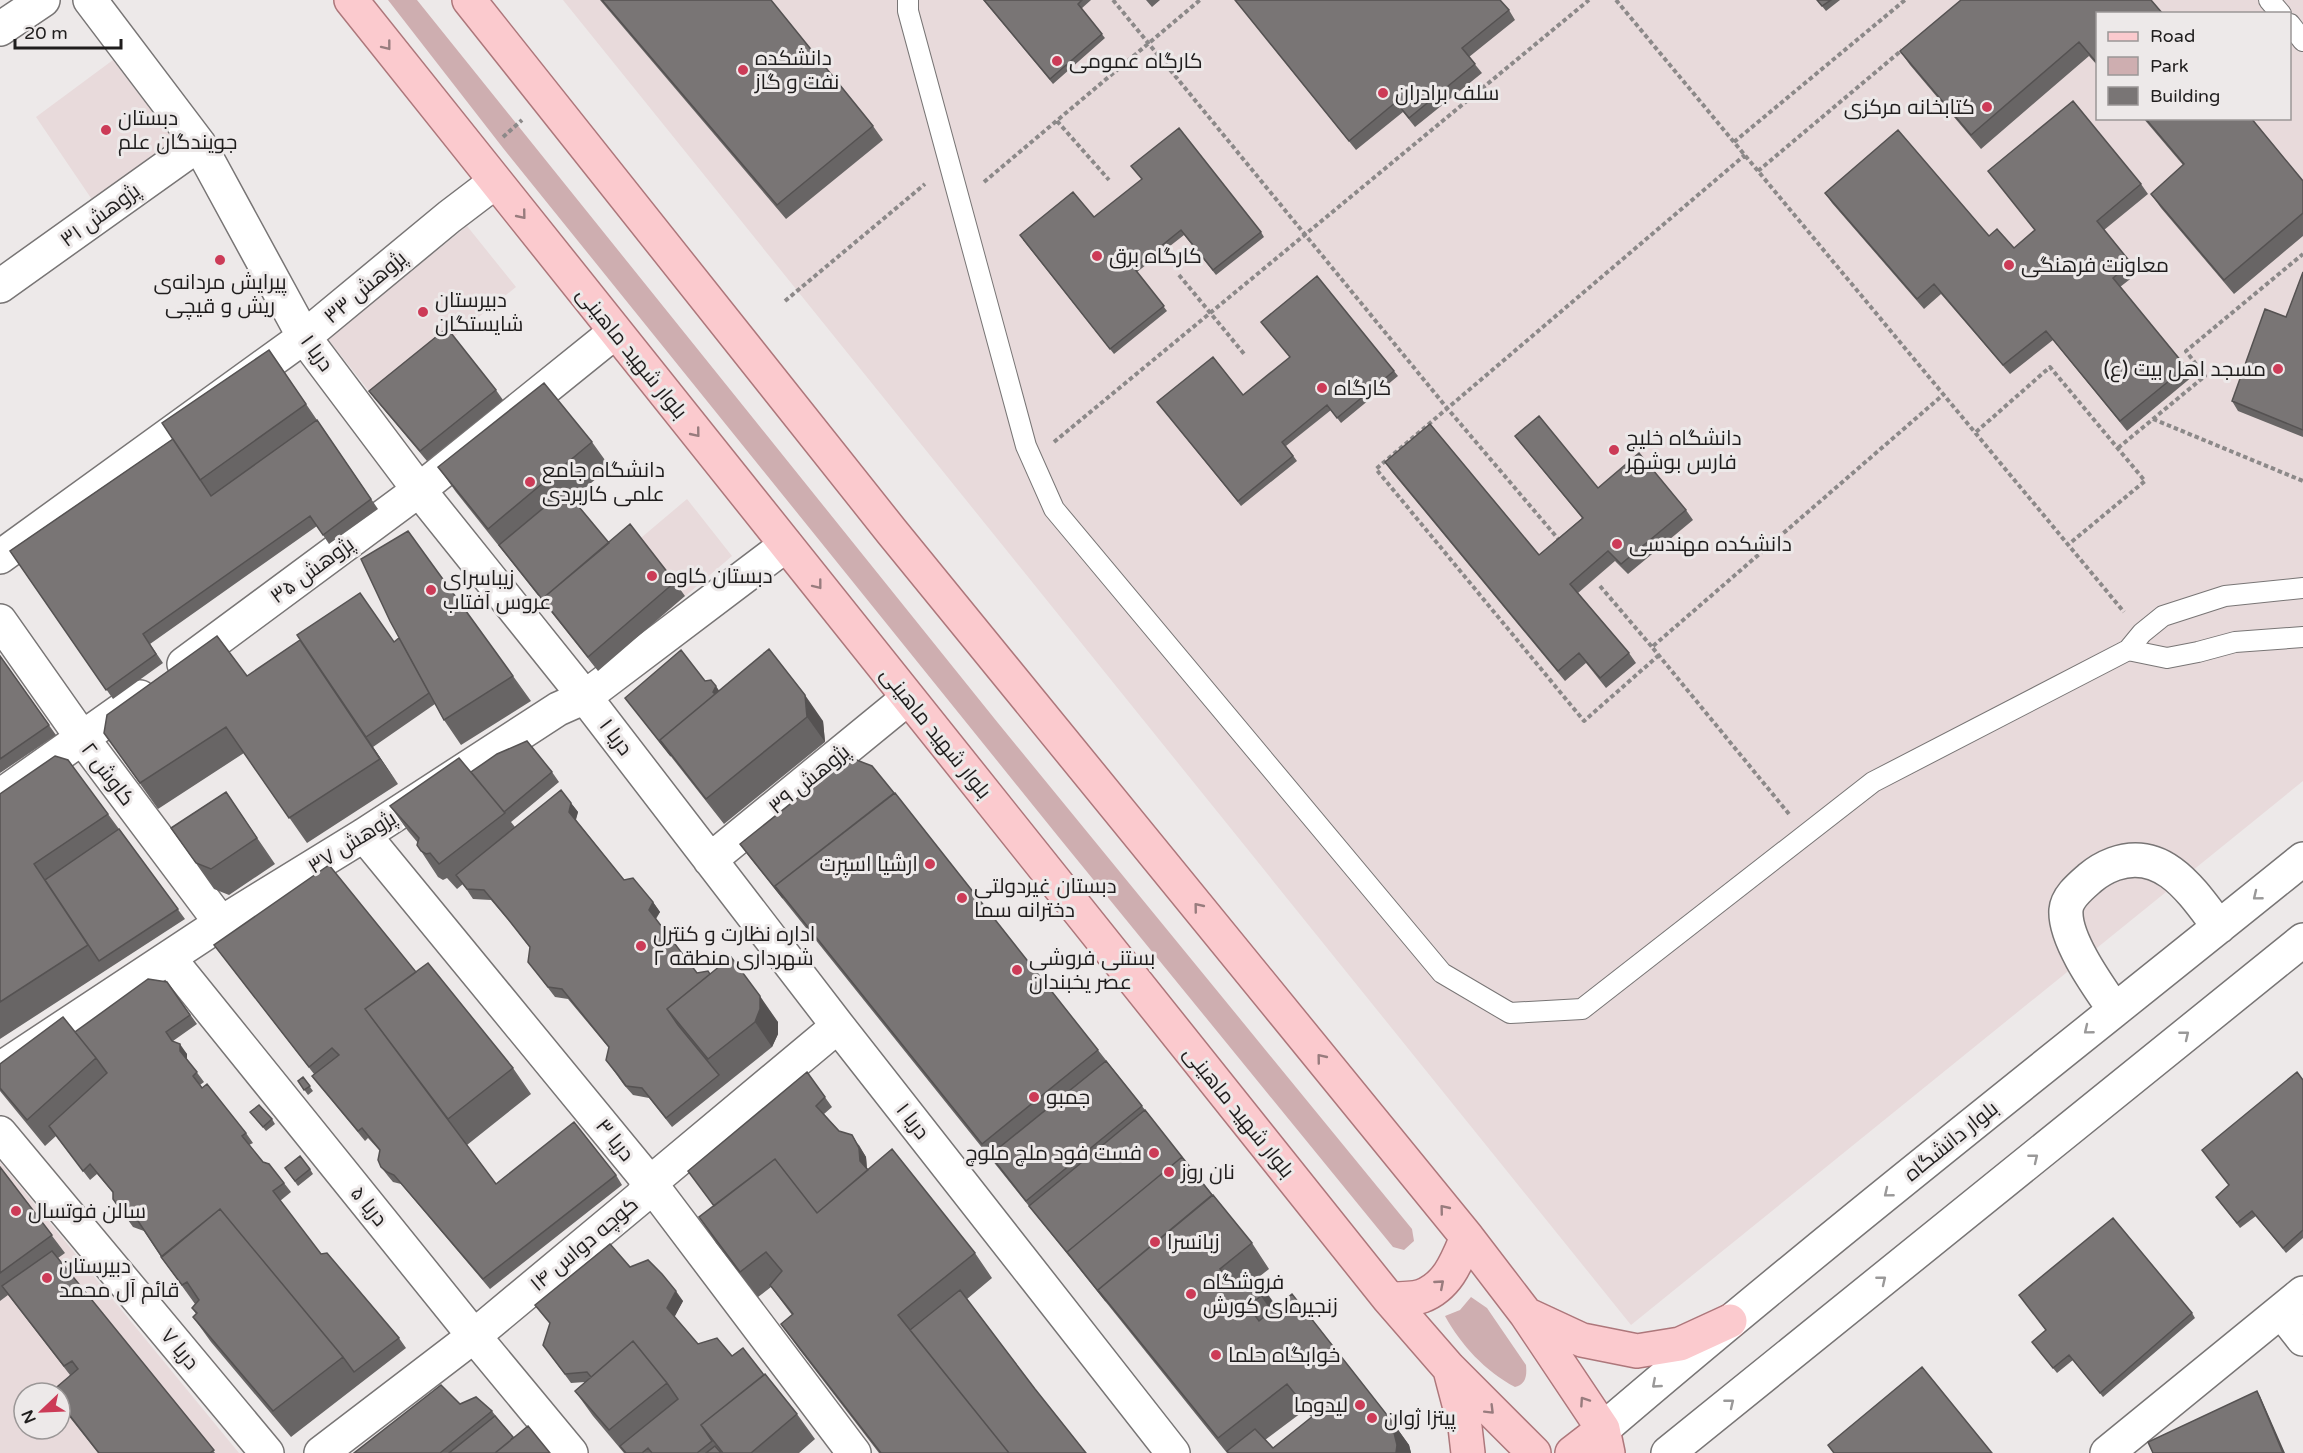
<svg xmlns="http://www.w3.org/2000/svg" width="2303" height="1453" font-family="'Varela Round',Cairo,sans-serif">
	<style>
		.built { fill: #e8dadb; fill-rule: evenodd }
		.green { fill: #ceaeb0 }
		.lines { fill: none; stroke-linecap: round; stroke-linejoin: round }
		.lane-casing { stroke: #787575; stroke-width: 22 }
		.street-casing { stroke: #787575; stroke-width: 36 }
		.secondary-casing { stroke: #787575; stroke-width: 36 }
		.primary-casing { stroke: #ad777b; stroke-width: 36 }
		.path { stroke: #8c8989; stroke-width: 4; stroke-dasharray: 4.5 3; stroke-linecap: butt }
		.lane { stroke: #fff; stroke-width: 20 }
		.street { stroke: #fff; stroke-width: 33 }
		.secondary { stroke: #fff; stroke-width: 33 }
		.primary { stroke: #fbcace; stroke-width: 33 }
		.wall { fill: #686565; fill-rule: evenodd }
		.shaded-wall { fill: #555252 }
		.building { fill: #797575; stroke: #555252; stroke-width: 1.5 }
		.oneway { stroke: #987c7e }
		.oneway2 { stroke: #9a9999 }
		.poi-dot { fill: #cc3b57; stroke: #ede9e9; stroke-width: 2 }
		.labels { text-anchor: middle; stroke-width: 6; stroke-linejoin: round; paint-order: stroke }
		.poi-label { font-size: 21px; fill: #1f1d1d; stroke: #ede9e9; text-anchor: start }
		.street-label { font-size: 21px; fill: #1f1d1d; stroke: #ede9e9 }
	</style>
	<rect width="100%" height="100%" fill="#ede9e9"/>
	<path class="built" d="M563,0H2303V781L1631,1325ZM2098,14H2290V118H2098Z
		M113,60L176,143L95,204L36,117Z
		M467,226L516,287L376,400L328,339Z
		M687,499L732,556L598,671L552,613Z
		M0,1162L239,1453H0ZM24,1393H60V1429H24Z"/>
	<path class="green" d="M388,0H417L998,723L1412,1229L1414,1241L1404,1250L1393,1247L1061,840L503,148Z
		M1471,1297L1487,1308L1526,1365C1527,1376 1526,1384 1515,1387C1485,1371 1461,1345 1445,1316L1460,1310Z"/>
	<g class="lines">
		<g class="lane-casing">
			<path id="lane" d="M908,0V11L1026,446L1054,509L1442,973L1510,1013L1582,1009L1873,782L2128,650L2142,633L2163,616L2225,596L2303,588
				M2269,0L2281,14
				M2290,24L2303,41
				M2128,650L2167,658L2198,652L2235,642L2303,637"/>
		</g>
		<g class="street-casing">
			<path id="street" d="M90,0L199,144L304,337L419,490L585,697L838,1026L1173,1453
				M0,29L43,0
				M0,286L199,144
				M0,557L304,337L449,217L495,182
				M0,621L83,739L221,923
				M184,664L419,490L615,332
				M0,796L140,697
				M364,835L650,1183L854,1453
				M710,860L908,698
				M169,958L474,1336L571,1453
				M0,1069L221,923L364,835L558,709L585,697L786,545
				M0,1133L267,1453
				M2281,1311L2303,1339
				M321,1453L474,1336L641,1197L650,1183L838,1026
				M2107,1453L2303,1293"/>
		</g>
		<g class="secondary-casing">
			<path id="secondary" d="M2114,1009C2098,986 2064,939 2066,910C2067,897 2081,886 2090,878C2097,872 2106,867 2114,864C2164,846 2193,893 2219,927
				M1603,1429C1832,1233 2069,1048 2303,859
				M1668,1453L2303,940"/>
		</g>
		<g class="primary-casing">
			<path id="primary" d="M351,0L1389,1299L1449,1368L1534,1453
				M469,0L892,532L1467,1237L1526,1314L1603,1429L1608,1453
				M1389,1299C1399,1299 1413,1299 1422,1296C1448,1286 1457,1261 1467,1237
				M1526,1314L1582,1340L1637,1351L1680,1344L1730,1321
				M1450,1370L1465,1427L1468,1453
				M1572,1453L1603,1429"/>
		</g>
		<path class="path" d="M1113,0L1447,408L1560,541
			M1616,0L2124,612
			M1057,121L1109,180
			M503,137L522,120
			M1734,142L1905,0
			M1758,171L1902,50
			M984,182L1200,0
			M1179,275L1245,355
			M785,301L925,184
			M2153,419L2303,481
			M1976,432L2050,367L2145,481L2069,544
			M1054,442L1589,0
			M2118,448L2205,376L2186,351L2303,254
			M1600,586L1652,647
			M1659,655L1584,721L1376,469L1745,155
			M1789,814L1652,647L1944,394"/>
		<use href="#lane" class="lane"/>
		<use href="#street" class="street"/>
		<use href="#secondary" class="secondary"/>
		<use href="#primary" class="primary"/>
	</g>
	<path class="wall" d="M600,0H771L873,126L883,140L786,219Z
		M983,0H1091L1081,9L1105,38L1053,84Z
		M1146,0H1160L1152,7Z
		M1235,0L1509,10L1515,20L1469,57L1482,73L1415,127L1403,112L1356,150Z
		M1817,0H1840L1826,11Z
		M2097,14V65L2089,56L1981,149L1910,65L1900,51Z
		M2143,118H2251L2303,181V236L2234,294L2161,208L2151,194L2183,165Z
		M1988,171L2141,184L2148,194L2104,230L2138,273L2120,287L2186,367L2193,376L2127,431L2053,340L2010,374L1941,294L1924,309L1832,203L1825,193L1989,236L2014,248L2035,230Z
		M1094,217L1261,232L1264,237L1216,275L1184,235L1137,272L1167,311L1114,354L1023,240Z
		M2303,272V437L2238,411L2232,401L2286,317Z
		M269,350L378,509L329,544L317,526L150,644L163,663L113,699L10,551L173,439Z
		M1394,371L1398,376L1341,423L1331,410L1286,446L1297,461L1241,506L1161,407Z
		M496,390L503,400L427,461L376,400L369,391Z
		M1515,436L1598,488L1686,510L1693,520L1628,574L1615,561L1578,593L1629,653L1636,663L1606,688L1586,663L1565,681L1392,472L1385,462L1539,555L1582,518L1522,445Z
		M592,442L610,467L572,499L609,543L675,582L685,596L598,671L456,492L438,467Z
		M394,642L513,676L531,701L461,745L444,720L435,704L373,747L398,784L307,843L244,753L158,809L104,733L247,676Z
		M0,656L56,735L0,773Z
		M705,681L719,691L823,721L825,742L724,824L625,698Z
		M471,772H552L559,782L511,822L515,827L571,803L578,812L576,820L624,880L653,902L660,912L656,919L697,973L710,974L778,1022V1034L772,1047L672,1127L649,1098L633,1095L624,1085L606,1060L609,1048L568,999L555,997L528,962L530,948L515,928L491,900L473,899L463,884L457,889L447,878L443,880L438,877L421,851L418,843L408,831L390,806Z
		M226,792L275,864L229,895L214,889L171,828Z
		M0,794L108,814L185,919L0,1039Z
		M740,844L1098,1050L1182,1157L1252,1243L1269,1269L1255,1280L1259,1282L1277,1307L1391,1420L1409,1445L1411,1453H1227L1036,1215L750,858ZM1305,1410L1312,1418L1273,1448L1265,1440Z
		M214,945L416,972L513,1068L531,1094L467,1145L496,1184L616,1175L622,1185L490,1289L401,1184L393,1182L388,1176L381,1167L380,1151L368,1138L365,1141L319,1085L312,1076L314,1074Z
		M167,982L197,1024L173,1041L187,1054V1059L204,1082L200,1085L246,1133L253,1143L249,1145L263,1162L284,1183L291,1192L280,1201L321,1254L399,1338L406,1348L291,1437L211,1342L193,1317L196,1314L192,1308L195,1304L161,1257L144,1231L133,1227L113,1199V1193L97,1174L90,1180L56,1136L45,1146L0,1091V1064L75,1032Z
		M807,1072L832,1107L824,1114L839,1131L859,1145L866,1157L867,1169L975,1253L992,1278L967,1299L1035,1389L1086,1453H879L799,1349L781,1324L792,1315L771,1287L758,1297L716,1243L699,1217L714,1206Z
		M303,1077L313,1091L308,1095L298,1081Z
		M2303,1080V1238L2286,1253L2256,1216L2240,1228L2216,1197L2229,1185Z
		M250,1112L272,1119L275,1124L266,1131Z
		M0,1167L65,1253L58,1258L215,1453H98L60,1405V1393L70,1375L8,1295L0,1301Z
		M285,1168L310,1169L313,1174L298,1186Z
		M630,1267L683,1301L674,1317L698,1344L732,1356L797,1414L815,1439L799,1453H624L593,1416L575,1391L585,1382L571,1383L543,1345L550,1324L535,1305Z
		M2192,1313L2195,1318L2103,1397L2073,1360L2057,1373L2032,1342Z
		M460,1404L492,1411L513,1438L550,1453H354Z"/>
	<path class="shaded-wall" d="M318,665L398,784L380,759Z
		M716,686L722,695L720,702L713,692Z
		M805,695L823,721L825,742L807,717Z
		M571,803L578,812L575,821L569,812Z
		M653,902L660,912L655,919L649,910Z
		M760,996L778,1022V1034L772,1047L755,1022Z
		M180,1044L187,1054V1061L180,1051Z
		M852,1135L866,1157L867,1171L860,1161Z
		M1259,1282L1277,1308L1279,1322L1261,1296Z
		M676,1291L683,1301L674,1318L667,1308Z
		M2257,1391L2260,1396L2285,1453H2283Z
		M1391,1420L1409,1445L1411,1453H1396Z"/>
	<path class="building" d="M602,0H771L873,126L777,205Z
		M984,0H1082L1078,4L1102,34L1050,79Z
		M1235,0H1500L1509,10L1462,48L1475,64L1409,118L1396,102L1349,141Z
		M1817,0H1831L1822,6Z
		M1961,0H2151L2163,14H2097V63L2079,42L1971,135L1900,51Z
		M2073,101L2141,184L2097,221L2131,263L2113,278L2186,367L2120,421L2046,331L2003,365L1934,284L1917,299L1825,193L1898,130L1989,236L1997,229L2014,248L2035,230L1988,171Z
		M2145,118H2251L2303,181V213L2224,280L2151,194L2184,164Z
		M1179,128L1261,232L1213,270L1181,230L1134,268L1164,306L1110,349L1020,235L1073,192L1094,217L1142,179L1131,166Z
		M2303,272V430L2232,401L2265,309L2286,317Z
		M1317,276L1394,371L1337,418L1327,405L1282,442L1293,456L1238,501L1157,402L1213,357L1243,395L1290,357L1261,322Z
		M447,328L496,390L420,451L369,391Z
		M269,350L306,404L200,480L162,423Z
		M544,383L592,442L488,529L438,467Z
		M1539,416L1598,488L1639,453L1686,510L1621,564L1608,551L1570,584L1629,653L1600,678L1579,653L1558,671L1385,462L1430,424L1539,555L1583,518L1515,436Z
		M317,420L371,499L323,535L310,516L143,634L156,654L106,690L10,551L173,439L211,496Z
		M565,490L609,543L542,599L546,604L499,545Z
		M630,524L675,582L588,657L542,599Z
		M408,531L513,676L444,720L390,621L361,559Z
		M360,593L394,642L399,638L429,693L366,737L297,635Z
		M217,636L247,676L300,640L380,759L289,818L226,727L140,783L104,733L107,715Z
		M769,649L805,695L807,717L706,799L660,740Z
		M681,650L705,681L711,680L716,686L713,692L715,694L660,740L671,756L625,698Z
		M0,656L49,725L0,759Z
		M527,741L552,772L504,812L471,772L497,754Z
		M55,756L68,760L108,814L34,864L88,945L0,1002V794Z
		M849,757L872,766L894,793L775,886L783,898L740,844Z
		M459,758L505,813L439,864L430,853L426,854L421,851L417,845L419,838L390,806Z
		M561,790L571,803L569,812L624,880L633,878L653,902L649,910L697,973L708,971L710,974L667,1009L678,1025L719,1075L666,1118L642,1088L626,1086L618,1075L606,1060L609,1047L562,989L548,987L528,962L530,947L508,919L484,890L467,889L456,875Z
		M226,792L257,838L211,869L196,863L171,828Z
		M895,793L1098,1050L982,1144L775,886Z
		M119,829L178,909L99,961L45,880Z
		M329,865L416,972L365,1009L496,1184L574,1122L616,1175L483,1279L394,1175L387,1172L381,1167L378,1160L380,1150L362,1128L358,1131L312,1076L339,1055L332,1048L309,1067L214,945Z
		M731,957L760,996V1009L755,1022L708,1059L667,1009Z
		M428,963L513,1068L448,1119L365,1009Z
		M148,979L167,982L190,1015L166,1032L172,1041L180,1044V1051L197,1072L193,1076L202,1088L207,1084L246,1133L242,1136L263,1162L269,1164L284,1183L273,1191L321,1254L327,1253L399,1338L354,1372L343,1357L220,1209L162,1257L138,1221L126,1217L113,1199V1192L90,1164L83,1171L49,1126L107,1073L96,1058L75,1032Z
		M63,1017L96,1058L27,1120L0,1088V1064Z
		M1106,1061L1142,1106L1026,1201L990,1155Z
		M807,1072L825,1097L816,1106L839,1131L852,1135L859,1148L860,1161L868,1170L817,1213L775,1159L714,1206L688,1171Z
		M2297,1072L2303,1080V1230L2283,1248L2252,1211L2237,1223L2216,1197L2229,1185L2202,1150Z
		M303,1077L310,1086L304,1090L298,1081Z
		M259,1105L272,1119L263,1127L250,1112Z
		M1145,1110L1182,1157L1067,1252L1070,1256L1029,1206Z
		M892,1149L975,1253L898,1315L1009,1453H881L781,1324L793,1314L770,1285L782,1271L766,1252L740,1272L699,1217L775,1159L817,1213Z
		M300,1156L310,1169L295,1181L285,1168Z
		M1182,1157L1212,1195L1098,1290L1106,1301L1067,1252Z
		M0,1167L52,1235L0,1273Z
		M1213,1195L1252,1243L1220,1269L1235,1289L1249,1277L1259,1282L1261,1296L1248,1306L1259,1321L1292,1294L1391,1420L1397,1445L1396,1453H1229L1227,1451L1255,1429L1273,1448L1313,1416L1287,1384L1218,1438L1098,1290Z
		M220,1209L343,1357L273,1411L193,1317L197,1313L192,1308L199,1300L187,1282L182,1285L161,1257Z
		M2113,1218L2192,1313L2100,1393L2069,1355L2053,1368L2032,1342L2046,1330L2019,1295Z
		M610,1244L630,1267L648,1260L662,1274L676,1291L667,1308L698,1344L717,1338L732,1356L743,1348L764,1375L701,1425L712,1441L697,1453H652L648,1448L642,1453H626L620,1446L678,1399L667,1383L633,1341L591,1377L587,1372L565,1374L543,1345L550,1323L535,1305Z
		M52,1251L214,1450L210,1453H99L60,1403V1393H52L51,1392L78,1369L72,1361L64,1366L2,1286Z
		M960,1290L1035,1389L1086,1453H1009L910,1330Z
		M633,1341L667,1383L609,1430L575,1391Z
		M1922,1367L1992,1453H1834L1828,1445Z
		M765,1374L797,1414L751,1453H723L701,1425Z
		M441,1385L460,1404L476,1397L492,1411L440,1453H354Z
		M2257,1391L2283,1453H2153L2148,1442Z
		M495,1416L513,1437L510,1441L495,1453H449Z
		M528,1426L550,1453H495Z
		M715,1446L721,1453H706Z"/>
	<defs><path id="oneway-chevron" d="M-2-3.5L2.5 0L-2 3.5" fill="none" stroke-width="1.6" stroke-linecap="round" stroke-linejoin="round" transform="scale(1.5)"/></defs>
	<g class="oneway">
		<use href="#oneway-chevron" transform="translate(387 46) rotate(52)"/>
		<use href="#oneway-chevron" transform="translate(522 215) rotate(51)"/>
		<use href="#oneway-chevron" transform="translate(696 433) rotate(51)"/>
		<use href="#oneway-chevron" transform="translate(818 585) rotate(52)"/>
		<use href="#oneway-chevron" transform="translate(1198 907) rotate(-129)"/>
		<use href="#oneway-chevron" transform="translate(1321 1058) rotate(-129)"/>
		<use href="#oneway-chevron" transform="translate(1444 1209) rotate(-129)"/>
		<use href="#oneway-chevron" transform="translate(1440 1284) rotate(-41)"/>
		<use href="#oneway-chevron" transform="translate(1584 1401) rotate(-124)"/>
		<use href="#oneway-chevron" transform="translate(1490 1410) rotate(45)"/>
	</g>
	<g class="oneway2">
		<use href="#oneway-chevron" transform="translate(2257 896) rotate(141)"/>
		<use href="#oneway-chevron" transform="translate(2088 1030) rotate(141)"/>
		<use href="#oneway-chevron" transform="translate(2185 1035) rotate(-39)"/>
		<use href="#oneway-chevron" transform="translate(2034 1158) rotate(-39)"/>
		<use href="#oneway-chevron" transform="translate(1888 1193) rotate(141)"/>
		<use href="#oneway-chevron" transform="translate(1882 1280) rotate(-39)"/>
		<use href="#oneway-chevron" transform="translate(1656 1384) rotate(139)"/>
		<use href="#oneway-chevron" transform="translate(1730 1403) rotate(-39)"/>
	</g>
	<g class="poi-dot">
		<circle cx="1057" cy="61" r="6"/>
		<circle cx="743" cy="70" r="6"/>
		<circle cx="1383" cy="93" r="6"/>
		<circle cx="1987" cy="107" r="6"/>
		<circle cx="106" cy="130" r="6"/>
		<circle cx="1097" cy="256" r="6"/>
		<circle cx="220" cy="260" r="6"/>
		<circle cx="2009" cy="265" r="6"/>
		<circle cx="423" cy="312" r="6"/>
		<circle cx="2278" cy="369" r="6"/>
		<circle cx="1322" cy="388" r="6"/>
		<circle cx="1614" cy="450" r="6"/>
		<circle cx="530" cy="482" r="6"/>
		<circle cx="1617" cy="544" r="6"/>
		<circle cx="652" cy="576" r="6"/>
		<circle cx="431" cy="590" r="6"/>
		<circle cx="930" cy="864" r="6"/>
		<circle cx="962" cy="898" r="6"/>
		<circle cx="641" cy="946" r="6"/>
		<circle cx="1017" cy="970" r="6"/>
		<circle cx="1034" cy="1097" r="6"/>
		<circle cx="1154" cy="1153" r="6"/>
		<circle cx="1169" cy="1172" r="6"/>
		<circle cx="16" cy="1211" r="6"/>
		<circle cx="1155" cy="1242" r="6"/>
		<circle cx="47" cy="1278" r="6"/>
		<circle cx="1191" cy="1294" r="6"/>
		<circle cx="1216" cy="1355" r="6"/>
		<circle cx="1360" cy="1405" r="6"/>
		<circle cx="1372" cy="1418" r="6"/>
	</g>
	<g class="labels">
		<g class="poi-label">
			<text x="755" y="65">دانشکده<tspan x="755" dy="24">نفت و گاز</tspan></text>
			<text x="1069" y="68">کارگاه عمومی</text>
			<text x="1395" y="100">سلف برادران</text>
			<text x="1975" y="114" text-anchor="end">کتابخانه مرکزی</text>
			<text x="118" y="125">دبستان<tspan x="118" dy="24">جویندگان علم</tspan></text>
			<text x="1109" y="263">کارگاه برق</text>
			<text x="2021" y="272">معاونت فرهنگی</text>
			<text x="220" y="289" text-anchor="middle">پیرایش مردانه‌ی<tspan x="220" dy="24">ریش و قیچی</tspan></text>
			<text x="435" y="307">دبیرستان<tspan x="435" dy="24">شایستگان</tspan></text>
			<text x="2266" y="376" text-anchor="end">مسجد اهل بیت (ع)</text>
			<text x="1334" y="395">کارگاه</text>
			<text x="1626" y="445">دانشگاه خلیج<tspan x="1626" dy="24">فارس بوشهر</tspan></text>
			<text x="542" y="477">دانشگاه جامع<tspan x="542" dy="24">علمی کاربردی</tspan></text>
			<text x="1629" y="551">دانشکده مهندسی</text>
			<text x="664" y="583">دبستان کاوه</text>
			<text x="443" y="585">زیباسرای<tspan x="443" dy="24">عروس آفتاب</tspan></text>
			<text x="918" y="871" text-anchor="end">ارشیا اسپرت</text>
			<text x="974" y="893">دبستان غیردولتی<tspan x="974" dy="24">دخترانه سما</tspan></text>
			<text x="653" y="941">اداره‌ نظارت و کنترل<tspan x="653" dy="24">شهرداری منطقه ۲</tspan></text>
			<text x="1029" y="965">بستنی فروشی<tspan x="1029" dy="24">عصر یخبندان</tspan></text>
			<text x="1046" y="1104">جمبو</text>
			<text x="1142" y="1160" text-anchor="end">فست فود ملچ ملوچ</text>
			<text x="1181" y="1179">نان روز</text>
			<text x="28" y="1218">سالن فوتسال</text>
			<text x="1167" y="1249">زبانسرا</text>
			<text x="59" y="1273">دبیرستان<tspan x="59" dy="24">قائم آل محمد</tspan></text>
			<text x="1203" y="1289">فروشگاه<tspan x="1203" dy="24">زنجیره‌ای کورش</tspan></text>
			<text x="1228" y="1362">خوابگاه حلما</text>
			<text x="1348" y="1412" text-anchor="end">لیدوما</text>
			<text x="1384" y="1425">پیتزا ژوان</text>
		</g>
		<g class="street-label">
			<text transform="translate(100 215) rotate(-36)" y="7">پژوهش ۳۱</text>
			<text transform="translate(365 287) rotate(-40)" y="7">پژوهش ۳۳</text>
			<text transform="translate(317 353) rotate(54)" y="7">دریا ۱</text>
			<text transform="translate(632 353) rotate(51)" y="7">بلوار شهید ماهینی</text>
			<text transform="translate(312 570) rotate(-36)" y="7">پژوهش ۳۵</text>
			<text transform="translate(936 733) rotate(51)" y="7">بلوار شهید ماهینی</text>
			<text transform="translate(616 737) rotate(53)" y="7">دریا ۱</text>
			<text transform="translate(108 774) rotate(53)" y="7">کاوش ۲</text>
			<text transform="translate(809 779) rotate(-39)" y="7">پژوهش ۳۹</text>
			<text transform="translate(352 842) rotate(-32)" y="7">پژوهش ۳۷</text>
			<text transform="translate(1239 1112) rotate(51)" y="7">بلوار شهید ماهینی</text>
			<text transform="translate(913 1121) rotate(52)" y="7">دریا ۱</text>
			<text transform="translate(615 1140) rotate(51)" y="7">دریا ۳</text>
			<text transform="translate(1951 1141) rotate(-39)" y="7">بلوار دانشگاه</text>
			<text transform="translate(369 1206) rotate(51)" y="7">دریا ۵</text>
			<text transform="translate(584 1244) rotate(-40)" y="7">کوچه دواس ۱۴</text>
			<text transform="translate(180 1349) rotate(50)" y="7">دریا ۷</text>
		</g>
	</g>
	<rect x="2096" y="12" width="195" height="108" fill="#ede9e9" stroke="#9b9797" stroke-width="1.5"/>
	<rect x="2108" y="32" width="30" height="9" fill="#fbcace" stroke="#9b9797" stroke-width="1.5"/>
	<text x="2150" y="42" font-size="18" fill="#1f1d1d">Road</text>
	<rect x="2108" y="57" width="30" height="18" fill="#ceaeb0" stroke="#9b9797" stroke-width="1.5"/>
	<text x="2150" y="72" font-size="18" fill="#1f1d1d">Park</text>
	<rect x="2108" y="87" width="30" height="18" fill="#797575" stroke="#9b9797" stroke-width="1.5"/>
	<text x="2150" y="102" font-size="18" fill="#1f1d1d">Building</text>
	<g transform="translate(42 1411) rotate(247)"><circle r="28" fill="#ede9e9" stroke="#9b9797" stroke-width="1.5"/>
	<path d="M0-4.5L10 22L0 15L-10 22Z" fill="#cc3b57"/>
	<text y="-9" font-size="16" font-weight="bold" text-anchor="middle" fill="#1f1d1d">N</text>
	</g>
	<path d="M15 39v9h106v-9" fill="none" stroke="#1f1d1d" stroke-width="3"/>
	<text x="24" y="39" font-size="18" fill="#1f1d1d" stroke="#ede9e9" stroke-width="4.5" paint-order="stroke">20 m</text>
</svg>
